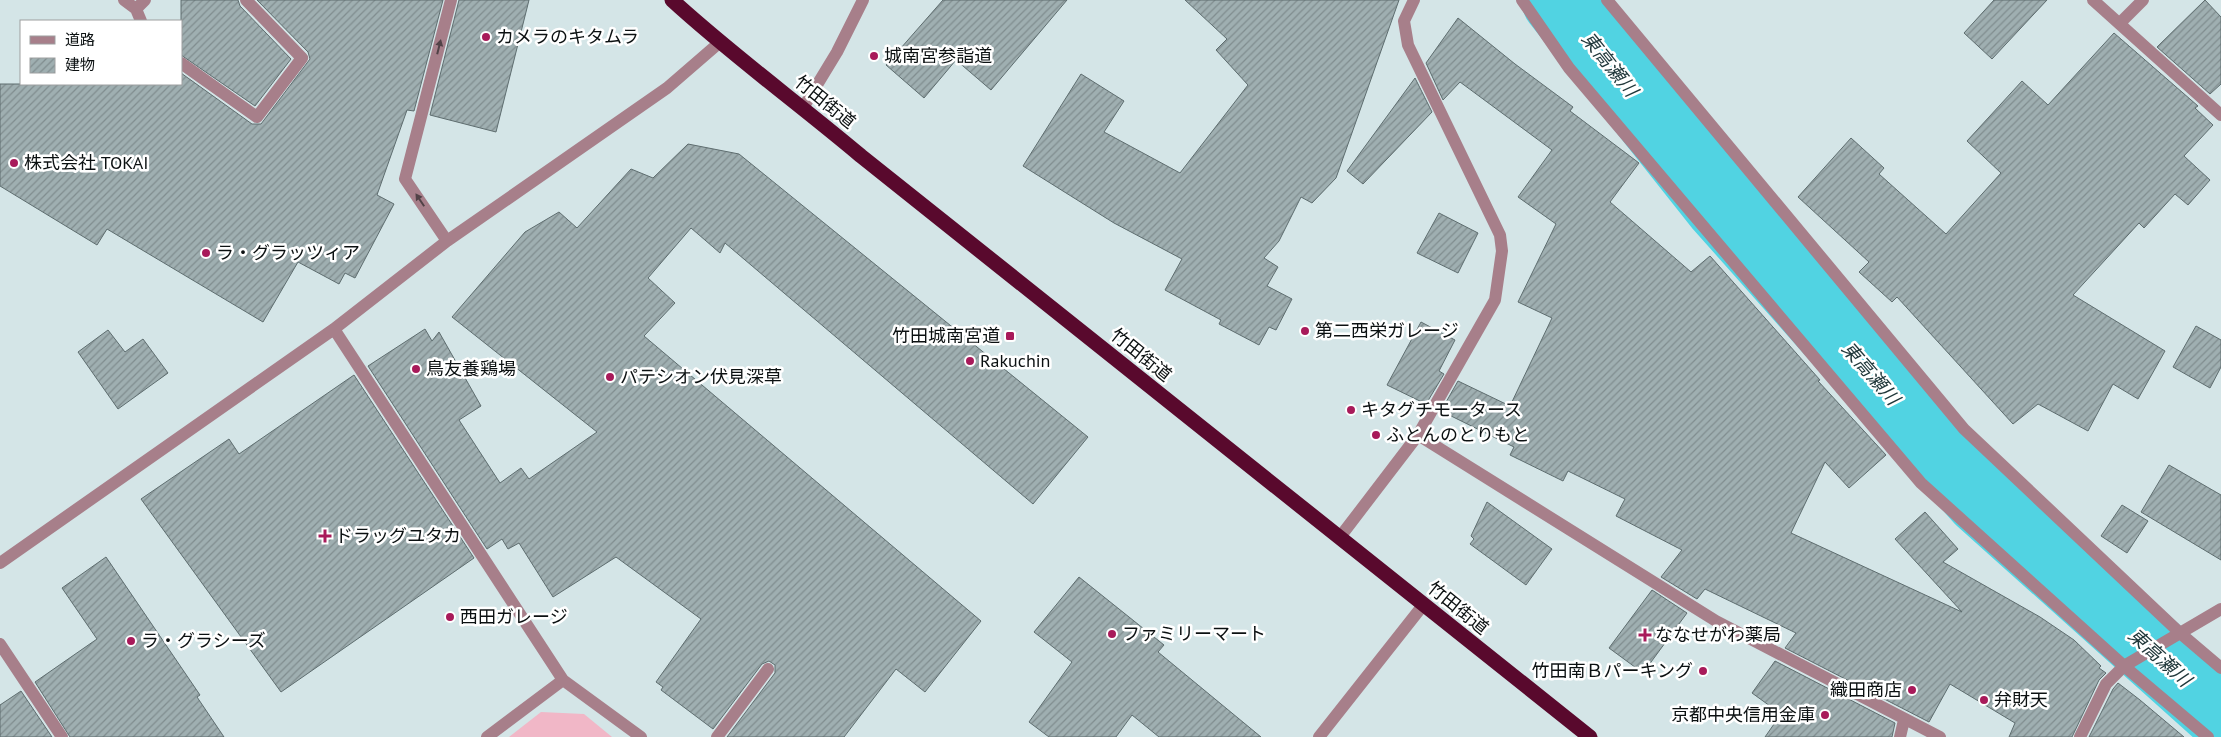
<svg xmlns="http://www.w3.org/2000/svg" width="2221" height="737" font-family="'PT Sans','Noto Sans JP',sans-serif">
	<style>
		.green { fill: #f1b7c7 }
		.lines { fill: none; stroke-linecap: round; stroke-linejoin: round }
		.river { stroke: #51d3e2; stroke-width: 75 }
		.building { fill: url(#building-hatch); stroke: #5e6d6f }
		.minor { stroke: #a77f8a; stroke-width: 12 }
		.highway { stroke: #59092d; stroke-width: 15 }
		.oneway { fill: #514247 }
		.poi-dot { fill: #a81a5a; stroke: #fff; stroke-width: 2 }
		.labels { text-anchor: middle; stroke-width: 5; stroke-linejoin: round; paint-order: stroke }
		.poi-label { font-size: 18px; fill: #0b1011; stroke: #fff; text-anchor: start }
		.street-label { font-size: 18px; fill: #0b1011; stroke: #fff }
		.water-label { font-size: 19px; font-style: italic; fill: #21383b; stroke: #fff }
	</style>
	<defs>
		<pattern id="building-hatch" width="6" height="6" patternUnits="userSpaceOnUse" patternTransform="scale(1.25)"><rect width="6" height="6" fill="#9fafb1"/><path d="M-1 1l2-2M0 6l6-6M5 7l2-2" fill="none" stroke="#808d8f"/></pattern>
	</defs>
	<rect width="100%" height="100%" fill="#d4e5e7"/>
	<path class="green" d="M541,712L584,714L612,737H509Z"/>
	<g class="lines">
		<path class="river" d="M1559,0L1720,203L1982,498L2221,712"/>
	</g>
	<path class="building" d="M181,0H238L240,6L291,59L255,106L181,55Z
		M257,0H443L414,111L407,110L377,195L394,204L355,278L345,273L339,284L298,262L263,322L107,229L97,245L0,186V84H181V73L252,124H261L310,59L308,52Z
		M459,0H529L496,132L430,115Z
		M943,0H1067L991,90L956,60L924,98L886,65Z
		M1185,0H1399L1336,178L1312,203L1301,197L1279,241L1264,258L1278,267L1267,286L1292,299L1276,330L1269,327L1259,345L1219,324L1221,320L1165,290L1182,259L1114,223L1023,166L1081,74L1124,101L1104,132L1180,173L1248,85L1216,50L1227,39Z
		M1994,0H2047L1992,59L1964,33Z
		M2205,0L2221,17V84L2210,94L2157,47Z
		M1458,18L1515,64L1573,107L1570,111L1639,163L1610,202L1691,272L1710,256L1820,380L1818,381L1886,455L1849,488L1825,462L1791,533L1962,612L1895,539L1925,512L1958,549L1943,562L2040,617L2074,640L2101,666L2099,668L2106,673L2099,680L2072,737H2009L2015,723L1950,684L1929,722L1785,648L1796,633L1705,589L1697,599L1661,577L1682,550L1616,516L1625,499L1568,471L1563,481L1510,455L1514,447L1441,411L1458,381L1510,406L1552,318L1518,302L1556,224L1518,197L1552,150L1460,82L1443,100L1426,63Z
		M2114,33L2198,106L2195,108L2213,125L2184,156L2210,180L2188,205L2175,194L2144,228L2139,223L2073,295L2165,351L2138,399L2113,384L2088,431L2038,404L2013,424L1897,297L1892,302L1859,272L1869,262L1798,197L1851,138L1884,168L1879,174L1946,234L2001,173L1967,141L2022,81L2048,105Z
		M1415,78L1432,112L1363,184L1347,171Z
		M688,144L739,154L1088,437L1033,504L725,243L720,253L691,228L648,278L675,303L644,336L981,621L925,692L896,669L844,737H727L775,673V665L769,661L762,664L713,729L661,690L663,687L656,682L701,619L616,557L553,597L519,543L508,549L502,539L487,549L368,366L425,329L432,341L439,332L481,406L459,420L500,483L521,468L529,479L597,432L452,317L525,232L559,212L577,228L631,169L653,178Z
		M1439,213L1478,233L1458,273L1417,253Z
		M1421,322L1455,340L1439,371L1444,374L1426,404L1387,385Z
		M2196,326L2221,340V367L2210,388L2173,367Z
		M108,330L125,352L143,339L168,373L118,409L78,352Z
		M354,375L474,558L281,692L141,499L229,439L239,454Z
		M2169,465L2221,495V560L2141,512Z
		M1487,502L1552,549L1526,585L1470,544L1474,539L1471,536Z
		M2122,505L2148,521L2127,553L2101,536Z
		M106,557L200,695L197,697L224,737H70L35,682L97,639L62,588Z
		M1079,577L1164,645L1158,652L1261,737H1159L1132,715L1116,737H1049L1029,722L1072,662L1034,632Z
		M1652,590L1687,613L1643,673L1609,648Z
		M1775,661L1895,723L1892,737H1765L1781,714L1752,693Z
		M2118,683L2140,700L2184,737H2089L2113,689Z
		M21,691L52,737H0V705Z"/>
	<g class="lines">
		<path class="minor" d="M124,0L136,9L145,0
			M1414,0L1404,21L1408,45L1500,235L1502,251L1495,300L1418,435
			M1522,0L1569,68L1921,483L2124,666L2208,737
			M1607,0L1964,429L2180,633L2221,668
			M2093,0L2221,115
			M136,9L141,21
			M2120,23L2143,0
			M181,63L257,117L302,58L246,0
			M803,108L837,52L863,0
			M447,241L405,179L451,0
			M334,329L563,680L641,737
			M1340,537L1418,435L1716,621L1940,737
			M0,563L334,329L447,241L667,88L719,43
			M0,644L62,737
			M487,737L563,680
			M717,737L768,669
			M1319,737L1424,604
			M1900,737L1904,720
			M2080,737L2106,684L2124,666L2221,609"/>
		<path class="highway" d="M672,0C732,55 798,103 861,156L1590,737"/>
	</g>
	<defs><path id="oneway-solid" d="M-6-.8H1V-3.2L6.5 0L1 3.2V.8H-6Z" transform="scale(1.25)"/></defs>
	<g class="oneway">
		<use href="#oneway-solid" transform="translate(439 47) rotate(-76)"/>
		<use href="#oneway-solid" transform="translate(420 200) rotate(-124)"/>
	</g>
	<g class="poi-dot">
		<circle cx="486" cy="37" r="5"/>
		<circle cx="874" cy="56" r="5"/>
		<circle cx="14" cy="163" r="5"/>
		<circle cx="206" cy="253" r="5"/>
		<circle cx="1305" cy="331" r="5"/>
		<rect x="1005" y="331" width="10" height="10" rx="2.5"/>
		<circle cx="970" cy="361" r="5"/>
		<circle cx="416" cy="369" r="5"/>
		<circle cx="610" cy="377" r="5"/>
		<circle cx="1351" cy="410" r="5"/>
		<circle cx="1376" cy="435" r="5"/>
		<path d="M322.5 528.5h5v5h5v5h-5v5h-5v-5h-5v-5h5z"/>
		<circle cx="450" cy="617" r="5"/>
		<circle cx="1112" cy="634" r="5"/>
		<path d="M1642.5 627.5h5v5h5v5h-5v5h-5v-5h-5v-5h5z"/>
		<circle cx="131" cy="641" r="5"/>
		<circle cx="1703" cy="671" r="5"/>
		<circle cx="1912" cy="690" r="5"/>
		<circle cx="1984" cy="700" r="5"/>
		<circle cx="1825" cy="715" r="5"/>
	</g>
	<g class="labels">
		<g class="poi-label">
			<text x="496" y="43">カメラのキタムラ</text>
			<text x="884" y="62">城南宮参詣道</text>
			<text x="24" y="169">株式会社 TOKAI</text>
			<text x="216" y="259">ラ・グラッツィア</text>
			<text x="1315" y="337">第二西栄ガレージ</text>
			<text x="1000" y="342" text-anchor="end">竹田城南宮道</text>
			<text x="980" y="367">Rakuchin</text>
			<text x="426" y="375">鳥友養鶏場</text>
			<text x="620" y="383">パテシオン伏見深草</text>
			<text x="1361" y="416">キタグチモータース</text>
			<text x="1386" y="441">ふとんのとりもと</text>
			<text x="335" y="542">ドラッグユタカ</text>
			<text x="460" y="623">西田ガレージ</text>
			<text x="1122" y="640">ファミリーマート</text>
			<text x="1655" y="641">ななせがわ薬局</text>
			<text x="141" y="647">ラ・グラシーズ</text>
			<text x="1693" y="677" text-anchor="end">竹田南Ｂパーキング</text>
			<text x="1902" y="696" text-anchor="end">織田商店</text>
			<text x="1994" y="706">弁財天</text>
			<text x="1815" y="721" text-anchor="end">京都中央信用金庫</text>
		</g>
		<g class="street-label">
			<text transform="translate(825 102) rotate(39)" y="6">竹田街道</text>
			<text transform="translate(1141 355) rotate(39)" y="6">竹田街道</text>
			<text transform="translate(1458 608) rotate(39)" y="6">竹田街道</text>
		</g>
		<g class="water-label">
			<text transform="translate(1610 64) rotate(51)" y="7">東高瀬川</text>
			<text transform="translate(1871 373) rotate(49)" y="7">東高瀬川</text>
			<text transform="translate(2160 657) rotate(42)" y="7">東高瀬川</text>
		</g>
	</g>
	<rect x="20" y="20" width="162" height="65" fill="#ffffff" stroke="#9d9fa0"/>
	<rect x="30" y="36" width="25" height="8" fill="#a77f8a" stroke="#9d9fa0"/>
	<text x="65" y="45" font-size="15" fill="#0b1011">道路</text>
	<rect x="30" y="58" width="25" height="15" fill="url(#building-hatch)" stroke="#9d9fa0"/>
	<text x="65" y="70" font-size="15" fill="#0b1011">建物</text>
</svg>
